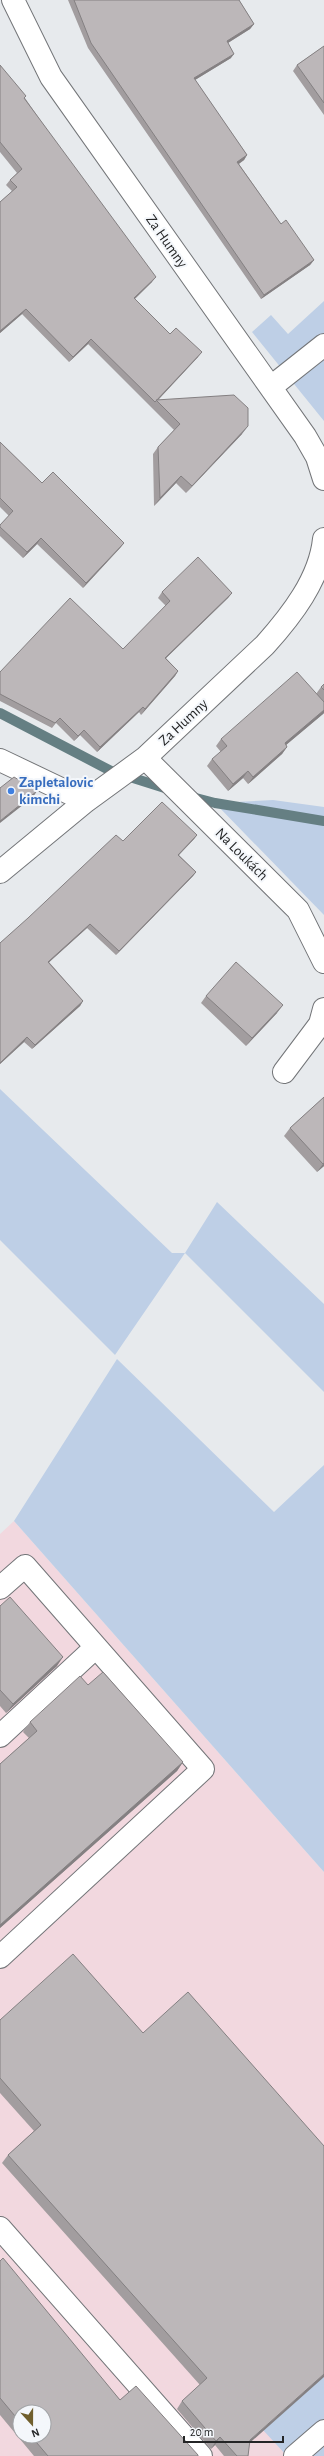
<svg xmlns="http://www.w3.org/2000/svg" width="324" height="2456" font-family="'Alegreya Sans',sans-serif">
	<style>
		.industrial { fill: #f2d8df; fill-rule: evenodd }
		.green { fill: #becfe6 }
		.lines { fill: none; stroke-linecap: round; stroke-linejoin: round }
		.stream { stroke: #657f83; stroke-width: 10 }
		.minor-casing { stroke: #737578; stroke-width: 24 }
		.minor { stroke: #fff; stroke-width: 22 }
		.wall { fill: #a29d9f; fill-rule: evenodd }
		.shaded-wall { fill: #848082 }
		.building { fill: #bcb7b9; stroke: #848082 }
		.shop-dot { fill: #3f7fe0; stroke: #f4f7fb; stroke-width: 1.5 }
		.labels { text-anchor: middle; stroke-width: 4; stroke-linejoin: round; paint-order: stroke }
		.street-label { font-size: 15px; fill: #242526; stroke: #f4f7fb }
		.shop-label { font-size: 15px; font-weight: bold; fill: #366cbe; stroke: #f4f7fb; text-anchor: start }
	</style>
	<rect width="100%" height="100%" fill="#e7eaed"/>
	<path class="industrial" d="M14,1521L324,1872V2456H0V1534ZM20,2412H44V2436H20Z"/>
	<path class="green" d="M324,301V421L252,332L271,315L288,334Z
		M273,800L324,807V915L215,803Z
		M0,1089L172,1253H185L217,1202L324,1304V1392L185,1253L115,1355L0,1240Z
		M117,1359L274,1512L324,1465V1872L14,1521Z
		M324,2376V2456H287L263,2430Z"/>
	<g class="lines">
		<path class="stream" d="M0,713L111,771L171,790
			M192,797L215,803L324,821"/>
		<g class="minor-casing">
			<path id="minor" d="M13,0L51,77L305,436L317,457L324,479
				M271,387L324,345
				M145,758L298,910L324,962
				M0,760L86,801
				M0,872L86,801L145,758L265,645C291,616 320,579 324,539
				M284,1072L320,1024L324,1009
				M0,1588L25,1566L203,1769L0,1957
				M0,1736L96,1647
				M0,2228L201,2456
				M295,2456L324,2431"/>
		</g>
		<use href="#minor" class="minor"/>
	</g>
	<path class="wall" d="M68,0H239L254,24L250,29L228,43L231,58L195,80L247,155L244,160L239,164L281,224L314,260L310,265L261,299L88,48Z
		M324,46V115L293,71L297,65Z
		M0,65L25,98L152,282L135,299L170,334L198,357L158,400L242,434L186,493L176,483L154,506L153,454L158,447L174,430L88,344L69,362L22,314L0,333V202L12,191L6,185L10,180L17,173L0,152Z
		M0,442L42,483L124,543L120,548L83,588L37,544L23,558L0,536V525L9,516L0,507Z
		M162,592L232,593L228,598L166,658L178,671L175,676L141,715L139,712L97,752L80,735L74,741L56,723L52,728L0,701V672L123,649L166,606L158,598Z
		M324,684V713L323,714L286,745L287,747L282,754L248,784L243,778L228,791L207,766L212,759L221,752L216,746L221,739L316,694L321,687Z
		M197,835L194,839L179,855L196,872L193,876L116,955L87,928L49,962L83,1001L80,1006L32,1049L24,1042L0,1064V943L123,841Z
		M206,996L277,1013L246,1046L201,1003Z
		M324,1097V1166L317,1172L284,1136L290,1128Z
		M0,1606L57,1666L6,1713L0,1706Z
		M88,1685L183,1762L177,1771L0,1928V1764L29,1738L23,1732L30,1722Z
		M0,2020L249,2443L248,2456H224L215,2445L211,2449L177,2409L182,2401L200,2385L2,2163L8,2155L34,2131L0,2093Z
		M0,2261L120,2400L198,2456H34L0,2415ZM20,2412L44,2436H20Z"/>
	<path class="shaded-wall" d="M254,24L250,29L223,46L227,41Z
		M234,54L231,58L190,83L194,78Z
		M247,155L244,160L234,167L237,162Z
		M314,260L310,265L261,299L264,295Z
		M156,277L152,282L130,303L134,298Z
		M26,309L22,314L0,333V331Z
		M91,339L88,344L69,362L73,357Z
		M202,352L198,357L157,401L156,400Z
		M248,426L242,434L186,493L192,486Z
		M181,476L176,483L154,506L160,498Z
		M41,538L37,544L23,558L27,552Z
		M124,543L120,548L83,588L86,583Z
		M232,593L228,598L161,663L165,658Z
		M178,671L175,676L141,715L145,709Z
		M143,707L139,712L97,752L100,747Z
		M324,710V713L323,714L280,750L285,743Z
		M84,730L80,735L74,741L78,736Z
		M287,747L282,754L248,784L253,777Z
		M248,771L243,778L228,791L233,784Z
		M37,791L33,797L0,823V821Z
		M197,835L194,839L175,859L178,855Z
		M196,872L193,876L116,955L119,951Z
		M90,924L87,928L45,966L48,962Z
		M83,1001L80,1006L32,1049L35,1045Z
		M283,1005L277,1013L246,1046L252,1038Z
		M27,1037L24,1042L0,1064V1063Z
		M324,1163V1166L317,1172L323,1164Z
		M63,1657L57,1666L6,1713L13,1704Z
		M183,1762L177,1771L0,1928V1925Z
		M324,2374V2377L244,2448L250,2440Z
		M220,2437L215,2445L211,2449L216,2441Z"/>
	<path class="building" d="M74,0H239L254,24L227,41L234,54L194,78L247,155L237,162L281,224L286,220L314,260L264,295L91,43Z
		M324,46V103L297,65Z
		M0,65L26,96L24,98L156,277L134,298L170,334L176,328L202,352L155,402L91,339L73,357L26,309L0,331V202L17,187L10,180L22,169L0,142Z
		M234,395L248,408V426L192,486L181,476L160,498L158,447L180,424L156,400Z
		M0,442L42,483L53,472L124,543L86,583L41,538L27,552L0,527V525L13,511L0,498Z
		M198,557L232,593L165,658L178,671L145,709L143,707L100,747L84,730L78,736L60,718L55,723L0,694V672L70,598L123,649L170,601L162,592Z
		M297,672L324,702V710L285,743L287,747L253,777L248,771L233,784L212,759L227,746L221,739Z
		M324,684V690L321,687Z
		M14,777L37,791L0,821V788Z
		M162,802L197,835L178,855L196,872L119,951L90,924L48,962L83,1001L35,1045L27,1037L0,1063V943L28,918L116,835L123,841Z
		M236,962L283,1005L252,1038L206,996Z
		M324,1097V1163L323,1164L290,1128Z
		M10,1597L63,1657L13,1704L0,1690V1606Z
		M103,1672L183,1762L0,1925V1764L37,1731L30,1722L80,1676L88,1685Z
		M73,1954L143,2033L188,1992L324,2146V2374L250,2440L248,2456H237L220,2437L216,2441L182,2401L207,2378L8,2155L41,2125L0,2078V2020Z
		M3,2258L120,2400L136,2386L198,2455V2456H48L31,2436H44V2412H20V2422L0,2398V2261Z"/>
	<circle class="shop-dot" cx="11" cy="791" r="4"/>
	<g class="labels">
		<g class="street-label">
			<text transform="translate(167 241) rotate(55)" y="5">Za Humny</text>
			<text transform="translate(183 722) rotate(-43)" y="5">Za Humny</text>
			<text transform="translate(242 854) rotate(45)" y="5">Na Loukách</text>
		</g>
		<g class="shop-label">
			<text x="19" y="787">Zapletalovic<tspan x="19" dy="17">kimchi</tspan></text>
		</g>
	</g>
	<g transform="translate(32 2424) rotate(159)"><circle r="19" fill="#f4f7fb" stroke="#a1a3a6"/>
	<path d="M0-3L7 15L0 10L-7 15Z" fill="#705f2d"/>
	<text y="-6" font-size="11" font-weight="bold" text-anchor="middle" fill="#242526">N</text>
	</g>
	<path d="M184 2436v6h99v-6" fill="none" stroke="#242526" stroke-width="2"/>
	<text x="190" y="2436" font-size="12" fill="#242526" stroke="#f4f7fb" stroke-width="3" paint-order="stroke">20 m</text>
</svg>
